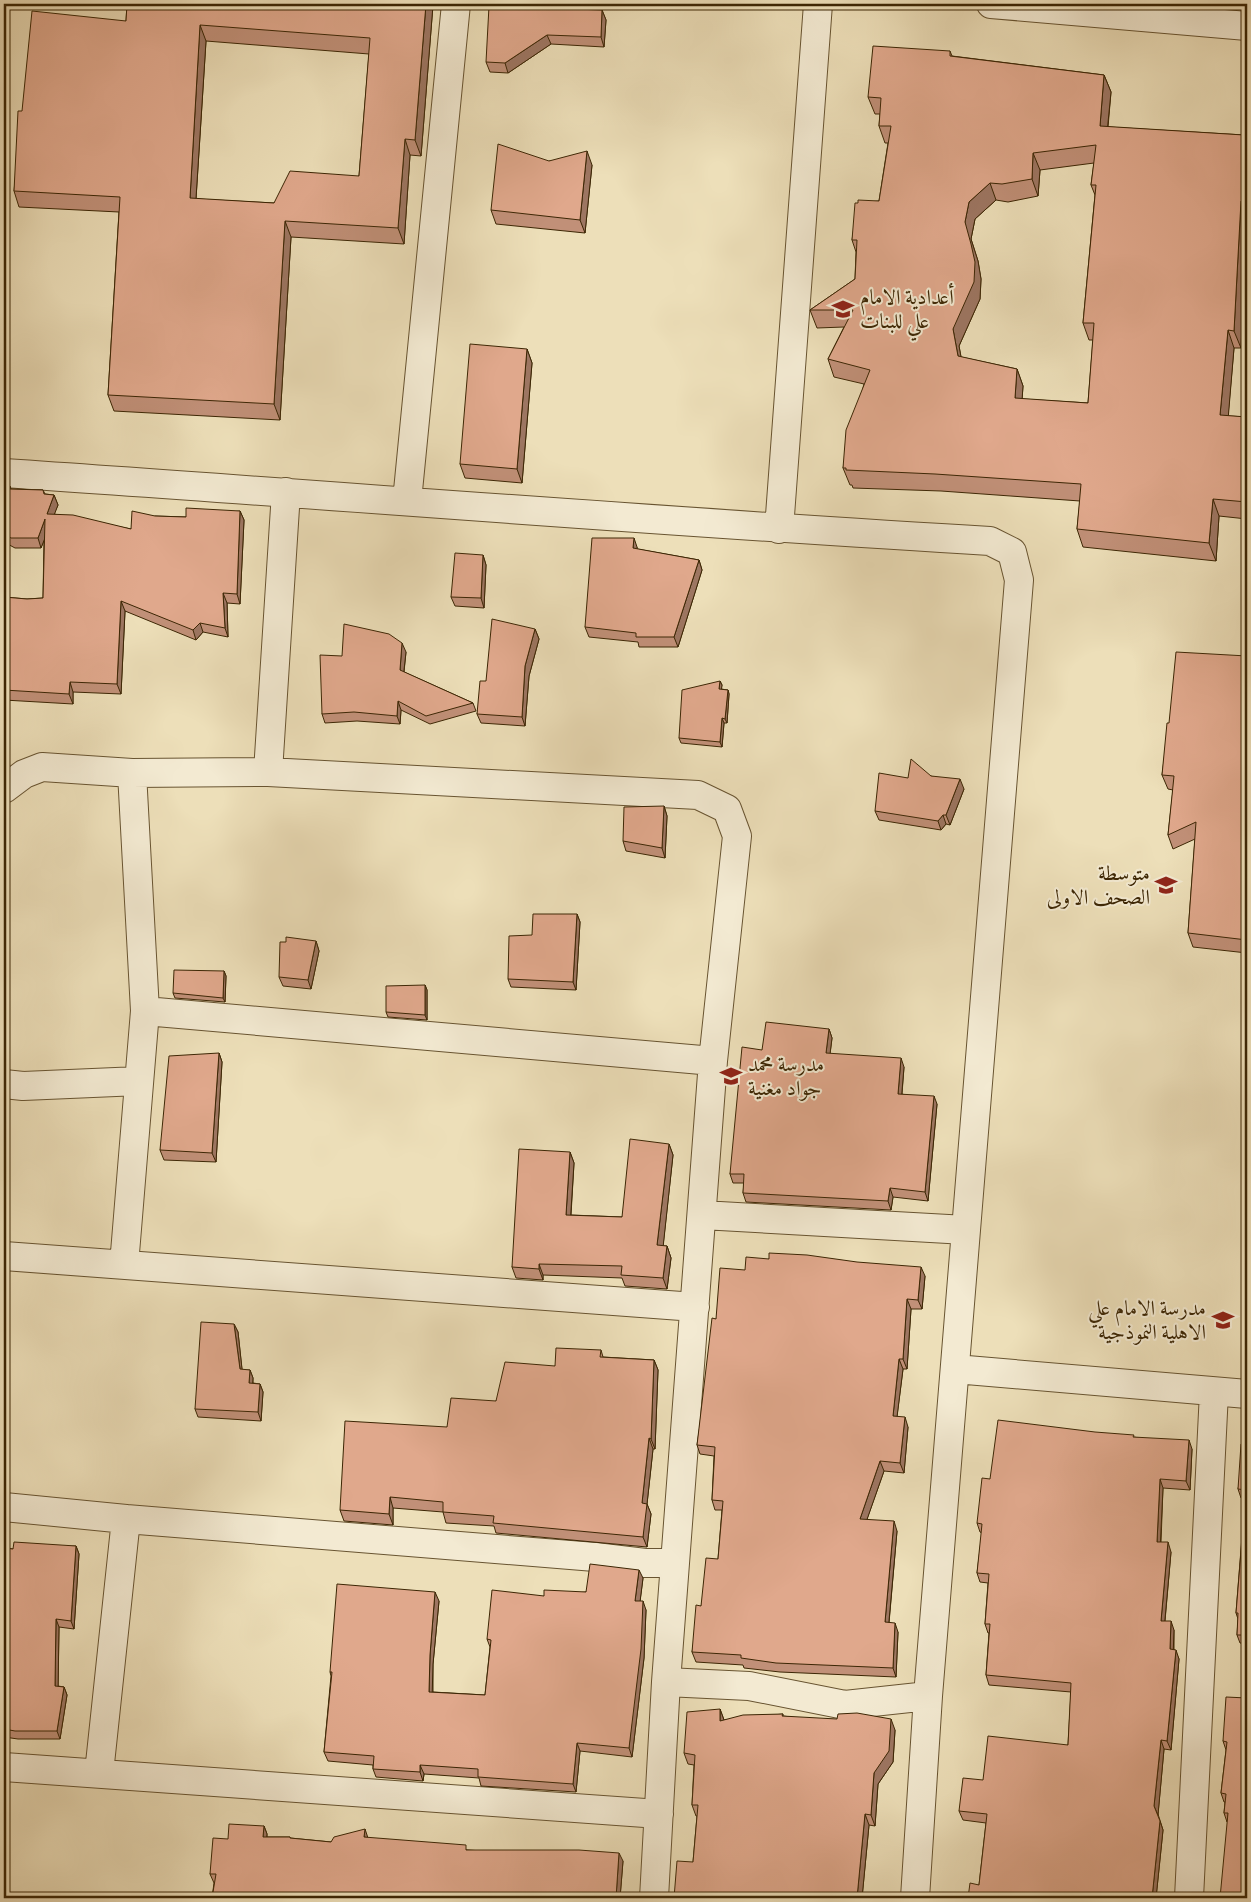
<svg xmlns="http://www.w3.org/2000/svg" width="1251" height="1902" font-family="'IM FELL DW Pica',Amiri,serif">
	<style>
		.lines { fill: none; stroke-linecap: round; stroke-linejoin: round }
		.street-casing { stroke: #685431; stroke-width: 30 }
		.street { stroke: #f3ead2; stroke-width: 28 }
		.wall { fill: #c19078; stroke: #3c2604; fill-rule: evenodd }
		.shaded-wall { fill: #9d7662; stroke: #3c2604 }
		.building { fill: #e0a88c; stroke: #3c2604; fill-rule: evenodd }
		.labels { text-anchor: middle; stroke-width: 4; stroke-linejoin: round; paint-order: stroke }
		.poi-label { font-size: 21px; fill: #3c2604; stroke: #f3ead2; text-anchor: start }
	</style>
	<rect width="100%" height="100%" fill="#eddfb9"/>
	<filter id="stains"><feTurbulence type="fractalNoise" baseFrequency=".004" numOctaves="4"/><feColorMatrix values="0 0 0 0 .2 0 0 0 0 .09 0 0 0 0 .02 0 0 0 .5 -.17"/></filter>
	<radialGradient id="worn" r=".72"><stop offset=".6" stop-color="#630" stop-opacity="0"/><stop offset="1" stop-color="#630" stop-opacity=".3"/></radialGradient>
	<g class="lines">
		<g class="street-casing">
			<path id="street" d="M991,4L1247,26
				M4,473C332,495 661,522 990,541L1012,552L1019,580L928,1696L915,1898
				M407,501L456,4
				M779,529L818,4
				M268,772L286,492
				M4,789L24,774L42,767L132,773L268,772L698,795L727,809L737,836L713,1061L666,1682L654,1898
				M145,1011L713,1061
				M4,1084L23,1086L139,1081
				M702,1215L966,1230
				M4,1256L695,1307
				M124,1265L145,1011L132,773
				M955,1369L1247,1394
				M4,1507L126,1519L595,1557L645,1563H675
				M666,1682L749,1686L845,1705L928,1696
				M4,1767L659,1814
				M99,1773L126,1519
				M1189,1898L1214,1392"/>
		</g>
		<use href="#street" class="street"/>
	</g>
	<path class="wall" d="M127,4H432L433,5L421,156L410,155L404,244L291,237L280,420L114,411L108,395L119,212L19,207L14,191L22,111L126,21ZM206,41L369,54L359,176L274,203L196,199Z
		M602,10L606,20L604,47L551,44L508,73L490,72L486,62Z
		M950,51L952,56L1104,75L1111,92L1108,127L1244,135L1247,104V222L1241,348H1234L1228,416L1247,417V519L1219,516L1216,561L1083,547L1077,529L1080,501L941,491L853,488L852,485H850L843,468L864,384L834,377L828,359L844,327L817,328L810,310L855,279L856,252L852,240L858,203L879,201L888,143H885L879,126L880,114H875L868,97ZM1094,163L1091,185L1095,195L1083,323L1089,340H1093L1088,403L1022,399L1023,386L1017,369L961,357L959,346L980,299L981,279L978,261L971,239L975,219L996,200L1008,202L1038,196L1040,170Z
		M549,161L592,165L585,233L496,224L491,210Z
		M527,349L532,363L522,483L465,478L460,464Z
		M4,486H10L11,489L43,490L45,494L54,495L58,505L54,514L131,529L155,516L186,517L240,511L244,520L240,604L227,603L228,637L203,632L196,640L125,611L121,694L73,692V704L4,700V597L27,599L43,598L44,540L41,548H15L4,542Z
		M637,547V549L699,560L702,570L678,647H639L638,642L589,637L585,627Z
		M483,555L486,565L484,608L455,606L451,597Z
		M535,629L539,639L529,676L525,726L481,723L477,714L486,681Z
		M406,652L404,672L473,703L476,711L430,724L401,710L400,724L357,721L325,723L322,714L342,656Z
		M1247,656V953L1193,947L1188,933L1195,839L1173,849L1168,835L1173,790L1168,789L1162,775L1169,723Z
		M720,681L722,685L721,689L728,690L729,694L727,723H724L722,747L681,743L679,738Z
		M931,776L964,789L950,825L946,824L941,830L879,820L875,811L908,778Z
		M664,806L667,816L665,858L626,851L623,841Z
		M577,914L580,922L576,990L511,987L508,979Z
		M316,941L319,951L311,989L283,986L279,977Z
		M224,971L226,976L225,1002L175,998L173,993Z
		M425,985L427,990V1020L388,1017L386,1012Z
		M829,1029L832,1038L830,1054L904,1067L902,1094L937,1104L928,1201L893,1197L891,1210L746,1202L743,1193L744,1183H733L730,1174L762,1050Z
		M219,1053L222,1062L216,1162L164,1160L160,1150Z
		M669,1144L673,1155L663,1246H667L671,1258L667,1289L625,1286L622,1278L543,1275V1280L516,1278L512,1267L570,1152L574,1163L571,1215L622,1217Z
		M769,1259L925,1276L922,1309H911L907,1369H903L897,1416L908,1427L904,1473L884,1471L867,1519L897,1531L889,1623L898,1632L896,1677L780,1672L744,1668L743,1665L696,1662L692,1652L701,1606L718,1559L722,1510H715L712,1500L714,1456L700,1454L697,1445L716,1319L745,1270Z
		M234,1324L238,1332L242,1370H250L253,1378V1383L260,1384L263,1392L261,1421L198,1417L195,1409Z
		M601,1350L603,1357L654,1360L658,1370L655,1449H653L647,1504L651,1514L647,1547L496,1533L494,1526L446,1523L443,1512L393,1508V1525L344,1521L340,1510L447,1427L496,1401L555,1366Z
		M1134,1437L1192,1449L1190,1490L1163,1488L1161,1542L1171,1552L1165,1621L1174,1630V1649L1179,1659L1171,1750L1164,1749L1158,1814L1163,1830L1156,1898H968L979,1885L986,1823L963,1820L959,1811L983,1780L1068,1745L1071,1692L989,1685L986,1675L989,1633H988L985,1624L988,1583L980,1582L977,1573L982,1533L980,1532L977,1523Z
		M1247,1444V1644L1240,1643L1237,1635L1238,1619L1236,1613L1245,1498H1241L1238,1489Z
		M76,1546L79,1554L74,1629L59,1627L58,1686L64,1687L67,1695L60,1739H18L4,1737V1548L13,1549Z
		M643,1578L640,1601L646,1610L644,1658L632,1757L580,1751L576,1792L481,1786L479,1778L424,1774L423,1781L376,1777L373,1769V1765L328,1761L324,1752L331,1676L330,1672L439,1601L433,1664V1692L485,1695L490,1647L487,1639L544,1596L586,1592Z
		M1247,1698L1227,1822L1224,1813L1225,1802H1224L1221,1793L1226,1750L1223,1741Z
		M720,1709L724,1720L783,1714V1716L895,1730L893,1762L878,1784L875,1826L869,1825L862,1898H674L693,1862L697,1816H696L692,1805L694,1765L688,1764L684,1753Z
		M264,1826L267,1834V1837H290V1838L331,1842L368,1838L468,1850L623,1861L620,1898H212L214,1883L210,1874L228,1839Z"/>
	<path class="shaded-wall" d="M426,4H432L433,5L421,156L415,140Z
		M602,10L606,20L604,47L601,37Z
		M200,25L206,41L195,214L190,198Z
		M547,35L551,44L508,73L505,63Z
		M1104,75L1111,92L1106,143L1100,126Z
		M405,139L410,155L404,244L398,228Z
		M587,151L592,165L585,233L580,220Z
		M1033,153L1040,170L1038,196L1032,179Z
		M990,183L996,200L975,219L971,239L978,261L981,279L980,299L959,346L964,373L958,356L953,329L965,222L969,202Z
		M1241,201L1247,217V222L1241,348L1234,331Z
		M285,221L291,237L280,420L274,404Z
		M1228,330L1234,348L1227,432L1220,415Z
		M527,349L532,363L522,483L517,469Z
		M1017,369L1023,386L1021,415L1015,398Z
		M54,495L58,505L51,523L47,514Z
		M1213,499L1219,516L1216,561L1209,543Z
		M240,511L244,520L240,604L237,594Z
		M45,519L49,528L41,548L38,538Z
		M634,538L637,547V558L633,548Z
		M483,555L486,565L484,608L481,598Z
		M699,560L702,570L678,647L674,637Z
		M223,593L227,603L228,637L225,628Z
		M121,601L125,611L121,694L117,684Z
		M200,623L203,632L196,640L193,630Z
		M535,629L539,639L529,676L525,726L522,717L525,666Z
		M402,643L406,652L403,679L400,670Z
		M720,681L722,685L721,694L719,689Z
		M70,682L73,692V704L69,694Z
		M728,690L729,694L727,723L725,719Z
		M398,701L401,710L400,724L397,716Z
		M722,718L724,723L722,747L720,742Z
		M960,779L964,789L950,825L946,815Z
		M664,806L667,816L665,858L662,848Z
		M943,815L946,824L941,830L938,821Z
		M577,914L580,922L576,990L573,982Z
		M316,941L319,951L311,989L308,980Z
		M224,971L226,976L225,1002L223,998Z
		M425,985L427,990V1020L425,1015Z
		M829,1029L832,1038L829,1062L826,1053Z
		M219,1053L222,1062L216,1162L212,1153Z
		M901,1058L904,1067L901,1103L898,1094Z
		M934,1096L937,1104L928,1201L925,1192Z
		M669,1144L673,1155L662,1257L657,1245Z
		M570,1152L574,1163L570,1226L566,1215Z
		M890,1188L893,1197L891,1210L888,1201Z
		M667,1246L671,1258L667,1289L663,1278Z
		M539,1264L543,1275V1280L539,1269Z
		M921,1267L925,1276L922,1309L918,1300Z
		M907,1299L911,1309L907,1369L903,1359Z
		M234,1324L238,1332L243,1378L240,1369Z
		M899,1359L903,1369L896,1425L893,1416Z
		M654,1360L658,1370L655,1449L651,1439Z
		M250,1370L253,1378L252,1392L249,1383Z
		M260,1384L263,1392L261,1421L258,1412Z
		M905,1417L908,1427L904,1473L900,1463Z
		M649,1438L653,1449L647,1504L651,1514L647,1547L643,1537L642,1503Z
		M1189,1440L1192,1449L1190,1490L1186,1481Z
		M880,1461L884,1471L864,1528L860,1519Z
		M1160,1479L1163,1488L1160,1551L1157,1542Z
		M390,1497L393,1508V1525L389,1514Z
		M894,1521L897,1531L888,1632L885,1622Z
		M1168,1542L1171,1552L1164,1630L1161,1621Z
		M76,1546L79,1554L74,1629L71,1621Z
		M639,1570L643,1578L639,1610L635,1601Z
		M435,1592L439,1601L433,1664L432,1700L429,1692L430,1655Z
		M643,1601L646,1610L644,1658L632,1757L629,1748Z
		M56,1619L59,1627L58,1694L55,1686Z
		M1171,1621L1174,1630L1173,1658L1170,1649Z
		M895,1623L898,1632L896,1677L893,1668Z
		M1176,1650L1179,1659L1171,1750L1167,1741Z
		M64,1687L67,1695L60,1739L57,1731Z
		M720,1709L724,1720V1732L720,1721Z
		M891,1719L895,1730L893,1762L878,1784L875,1826L871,1815L874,1773Z
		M1161,1740L1164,1749L1158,1815L1154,1806Z
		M577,1743L580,1751L576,1792L573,1784Z
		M420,1765L424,1774L423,1781L420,1772Z
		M865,1814L869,1825L862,1898H857Z
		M1160,1821L1163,1830L1156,1898H1152Z
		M264,1826L267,1834L266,1845L263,1837Z
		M365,1829L368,1838L364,1837Z
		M619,1853L623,1861L620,1898H616Z"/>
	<path class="building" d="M127,4H426L415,140L405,139L398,228L285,221L274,404L108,395L120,197L14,191L18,111H22L32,11L126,21ZM200,25L370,38L359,176L290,171L274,203L190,198Z
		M489,6L602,10L601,37L547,35L505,63L486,62Z
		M873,46L950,51V56L1104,75L1100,126L1244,135L1247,104V201H1241L1234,331L1228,330L1220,415L1247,417V502L1213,499L1209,543L1077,529L1081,484L935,474L846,470V468H843L846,430L870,370L828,359L853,310H810L855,279L857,240H852L855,203H858V200L879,201L891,126H879L881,98L868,97ZM1096,145L1091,185H1096L1083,323H1094L1088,403L1015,398L1017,369L958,356L953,329L974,282L975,262L971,244L965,222L969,202L990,183L1002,184L1032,179L1033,153Z
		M498,144L549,161L587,151L580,220L491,210Z
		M470,344L527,349L517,469L460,464Z
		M4,486H10V489L43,490L44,494L54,495L47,514L73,515L131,529L132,511L155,516L186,517V508L240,511L237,594L223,593L225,628L200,623L193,630L121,601L117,684L70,682L69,694L4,690V597L27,599L43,598L45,519L38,538H11L4,534Z
		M592,538H634L633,548L699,560L674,637H636V633L585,627Z
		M455,553L483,555L481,598L451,597Z
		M492,619L535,629L525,666L522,717L477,714L480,681H486Z
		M344,624L389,634L402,643L400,670L473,703L426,716L398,701L397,716L354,712L322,714L320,655L342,656Z
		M1176,652L1247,656V940L1188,933L1196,822L1168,835L1174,776L1162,775L1167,723H1169Z
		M720,681L719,689L728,690L725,719L722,718L720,742L679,738L682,690Z
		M911,759L931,776L960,779L946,815H943L938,821L875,811L879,773L908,778Z
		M664,806L662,848L623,841L624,807Z
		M533,914H577L573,982L508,979L509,936L532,935Z
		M286,937L316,941L308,980L279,977L280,942H286Z
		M174,970L224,971L223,998L173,993Z
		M425,985V1015L386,1012V986Z
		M766,1022L829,1029L826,1053L901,1058L898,1094L934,1096L925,1192L890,1188L888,1201L743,1193L744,1174H730L742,1047L762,1050Z
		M219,1053L212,1153L160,1150L169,1056Z
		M630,1139L669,1144L657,1245L667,1246L663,1278L621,1275L622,1266L539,1264V1269L512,1267L519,1149L570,1152L566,1215L622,1217Z
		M769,1253L807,1255L857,1262L921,1267L918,1300L907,1299L903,1359H899L893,1416L905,1417L900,1463L880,1461L860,1519L894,1521L885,1622L895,1623L893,1668L776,1663L741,1658V1655L692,1652L696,1605L701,1606L706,1558L718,1559L723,1501L712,1500L715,1447L697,1445L712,1318L716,1319L720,1268L745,1270L746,1257L769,1259Z
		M201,1322L234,1324L240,1369L250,1370L249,1383L260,1384L258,1412L195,1409Z
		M556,1348L601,1350L600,1357L654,1360L651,1439L649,1438L642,1503L647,1504L643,1537L493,1523L494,1516L443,1512V1502L390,1497L389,1514L340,1510L345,1421L447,1427L451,1398L496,1401L505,1362L555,1366Z
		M998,1420L1095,1432L1134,1435L1133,1437L1189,1440L1186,1481L1160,1479L1157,1542H1168L1161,1621H1171L1170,1649L1176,1650L1167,1741L1161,1740L1154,1806L1160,1821L1152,1898H968L970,1883L979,1885L987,1814L959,1811L963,1778L983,1780L988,1736L1068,1745L1071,1683L986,1675L990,1624H985L989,1574L977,1573L982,1524L977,1523L982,1478L990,1479Z
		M1241,1444H1247V1635H1237L1238,1613H1236L1246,1490L1238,1489Z
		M14,1542L76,1546L71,1621L56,1619L55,1686L64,1687L57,1731H15L4,1729V1548L13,1549Z
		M590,1564L639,1570L635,1601H643L641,1649L629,1748L577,1743L573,1784L478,1777V1769L420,1765V1772L373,1769L374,1756L324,1752L332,1672H330L337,1584L435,1592L430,1655L429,1692L485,1695L491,1640L487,1639L492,1590L544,1596V1590L586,1592Z
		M1226,1697L1247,1698V1898H1220L1228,1813H1224L1226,1794L1221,1793L1227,1742L1223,1741Z
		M720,1709V1721L743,1715L783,1714L782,1716L837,1719L838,1714L857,1713L891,1719L889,1751L874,1773L871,1815L865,1814L857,1898H674L677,1861L693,1862L698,1805H692L695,1755L684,1753L687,1712Z
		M229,1824L264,1826L263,1837H290V1838L331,1842L334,1837L365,1829L364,1837L466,1845V1850H579L619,1853L616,1898H212L216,1874H210L213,1838L228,1839Z"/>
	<defs>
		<g id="school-bare" transform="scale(1.725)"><path d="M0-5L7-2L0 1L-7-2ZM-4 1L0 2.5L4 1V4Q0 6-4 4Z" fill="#8f2418" stroke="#f3ead2" stroke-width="2.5" paint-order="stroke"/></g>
	</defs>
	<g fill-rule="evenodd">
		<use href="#school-bare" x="843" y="309"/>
		<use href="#school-bare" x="1166" y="885"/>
		<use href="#school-bare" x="731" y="1076"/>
		<use href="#school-bare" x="1223" y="1320"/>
	</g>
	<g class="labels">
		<g class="poi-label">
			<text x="860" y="304">أعدادية الامام<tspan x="860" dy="24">علي للبنات</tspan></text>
			<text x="1150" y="880" text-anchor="end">متوسطة<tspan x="1150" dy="24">الصحف الاولى</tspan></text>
			<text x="748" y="1071">مدرسة محمد<tspan x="748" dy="24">جواد مغنية</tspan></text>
			<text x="1206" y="1315" text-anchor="end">مدرسة الامام علي<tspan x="1206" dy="24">الاهلية النموذجية</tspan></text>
		</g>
	</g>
	<rect width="1251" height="1902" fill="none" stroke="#eddfb9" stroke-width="20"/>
	<rect x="5" y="5" width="1241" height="1892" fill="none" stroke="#3c2604" stroke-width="2.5"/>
	<rect x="10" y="10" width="1231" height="1882" fill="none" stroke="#3c2604"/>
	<rect width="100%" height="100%" filter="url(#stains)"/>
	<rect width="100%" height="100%" fill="url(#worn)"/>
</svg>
